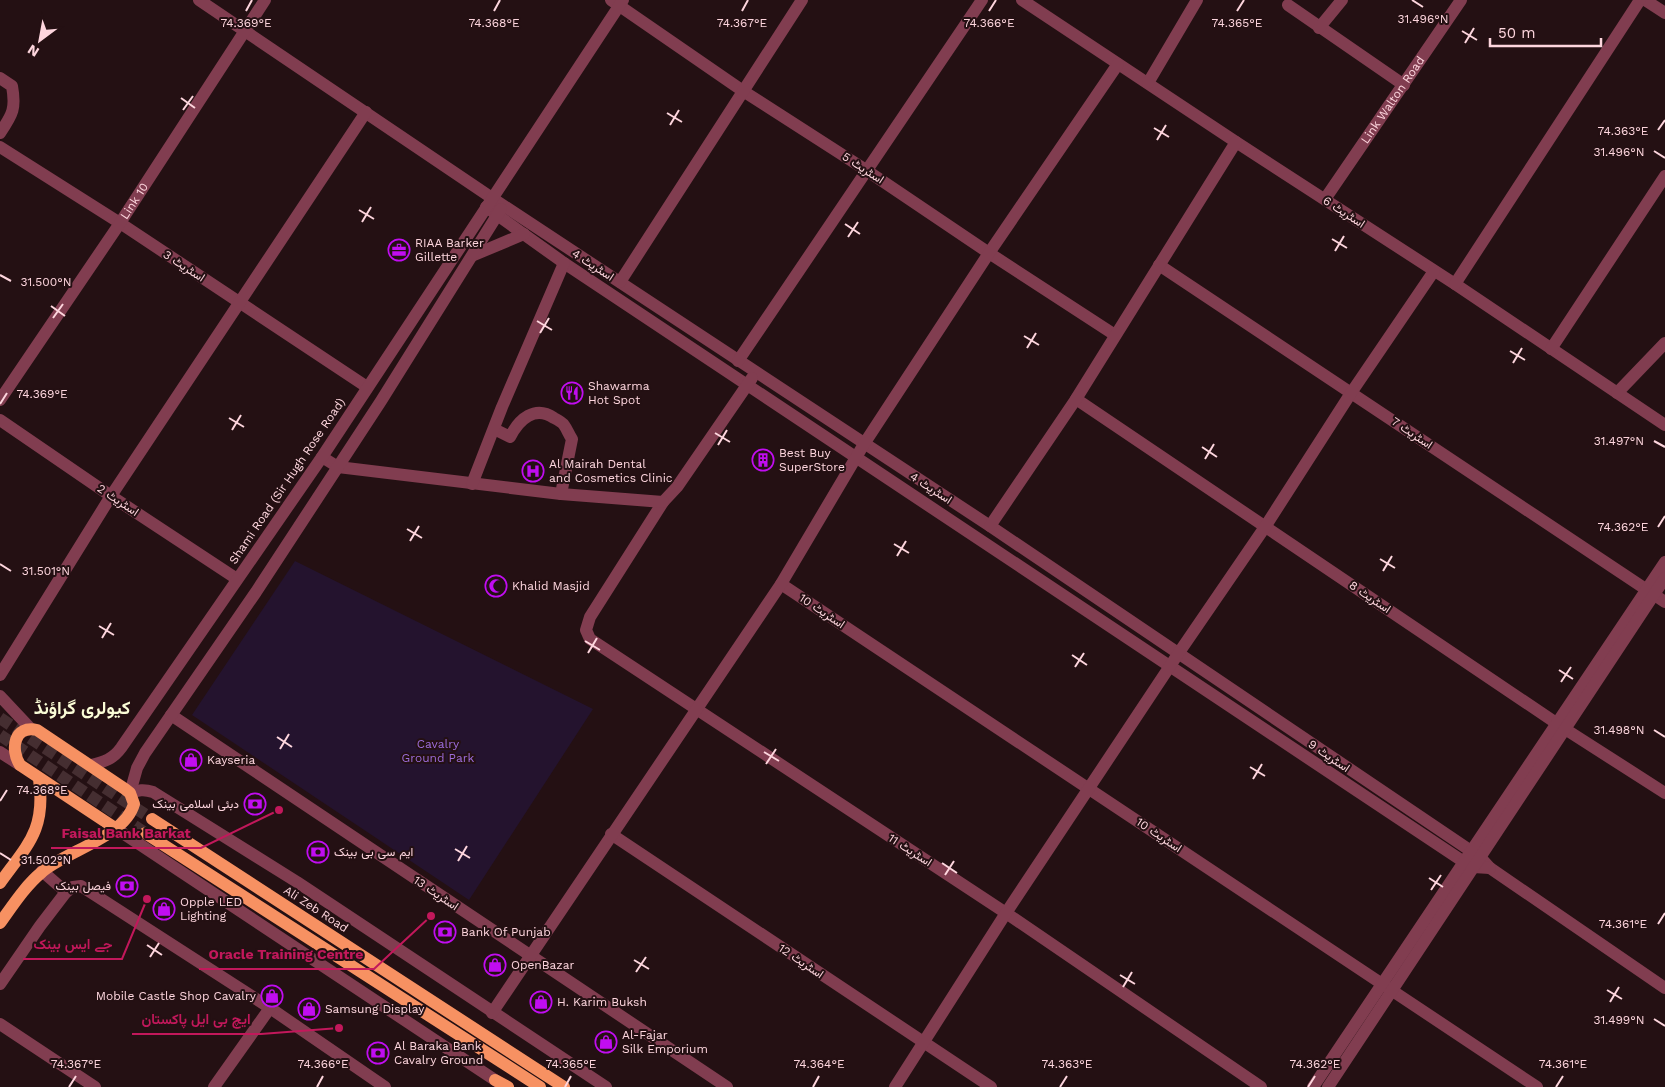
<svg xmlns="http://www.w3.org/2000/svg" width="1665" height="1087" font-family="'Work Sans',Vazirmatn,sans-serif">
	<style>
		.green { fill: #24132e }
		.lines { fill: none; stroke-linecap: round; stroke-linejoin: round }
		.major-tunnel { stroke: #452e31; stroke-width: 12; stroke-dasharray: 12 6; stroke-linecap: butt }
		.minor { stroke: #813d50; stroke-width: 12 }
		.major { stroke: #f79162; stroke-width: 12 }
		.ticks { fill: none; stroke: #fdd5dd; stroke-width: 2 }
		.labels { text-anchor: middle; stroke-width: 4; stroke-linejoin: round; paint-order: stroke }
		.street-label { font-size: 12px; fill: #fdd5dd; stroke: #241013 }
		.poi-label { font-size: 12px; fill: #fdd5dd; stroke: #241013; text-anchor: start }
		.park-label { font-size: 12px; fill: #9d6ddb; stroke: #241013 }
		.district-label { font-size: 18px; font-weight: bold; fill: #fbfdd7; stroke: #241013 }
		.ticks-label { font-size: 12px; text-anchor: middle; fill: #fdd5dd; stroke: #241013; stroke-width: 4; stroke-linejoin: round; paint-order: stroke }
		.leader { fill: none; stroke: #c2185b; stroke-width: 2 }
		.callout-dot { fill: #c2185b; stroke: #241013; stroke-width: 2 }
		.callout-label { font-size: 14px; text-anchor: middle; font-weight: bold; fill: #c2185b; stroke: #241013; stroke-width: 4; stroke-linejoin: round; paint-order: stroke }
	</style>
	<rect width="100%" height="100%" fill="#241013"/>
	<path class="green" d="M295,561L593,709L469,900L192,715Z"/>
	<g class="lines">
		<path class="major-tunnel" d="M0,718L152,819
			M0,735L145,833"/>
		<g class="minor">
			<path d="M199,0L492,198L990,526L1471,851L1480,857L1490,868L1665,988"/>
			<path d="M611,0L743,91L866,170L989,253L1115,335"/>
			<path d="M1022,0L1236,142L1455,284L1665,425"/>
			<path d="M1645,0L1665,13"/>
			<path d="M1288,5L1404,85"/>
			<path d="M1319,28L1342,0"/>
			<path d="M0,78L12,86C16,108 13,114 0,133"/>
			<path d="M1148,83L1197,0"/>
			<path d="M0,147L120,223L367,387"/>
			<path id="s1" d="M1325,199L1461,0"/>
			<path d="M486,207L564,263L1464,862L1473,867L1490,868"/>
			<path d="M474,255L524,234"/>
			<path d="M1159,265L1665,602"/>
			<path d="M620,282L802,0"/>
			<path d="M1455,284L1640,0"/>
			<path d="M1551,349L1665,176"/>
			<path d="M738,361L982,0"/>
			<path d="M752,378L677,487L663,502L590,617L586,630L590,639L1006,913L1261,1087"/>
			<path d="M1617,393L1665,343"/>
			<path d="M1076,399L1565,729L1665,793"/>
			<path id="s2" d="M0,400L120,223L265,0"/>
			<path d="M0,420L111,496L237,579"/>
			<path d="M494,429L510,437C519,419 535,405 554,418C558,420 562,422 564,425C567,429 569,435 572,439L561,494"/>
			<path d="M322,457L338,467L561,494L663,502"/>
			<path d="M472,484L502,407L564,263"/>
			<path d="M990,526L1076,399L1236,142"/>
			<path d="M781,584L1537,1087"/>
			<path d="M0,675L111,496L366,112"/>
			<path d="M0,696L31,729"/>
			<path d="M171,715L727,1087"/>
			<path d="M0,752L20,765"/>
			<path d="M91,765C104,762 113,759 121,748L322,457L623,0"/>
			<path d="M130,793L137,768L145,753L256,592L381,401L501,209"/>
			<path d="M130,793C138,790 144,789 153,792L297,882L606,1087"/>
			<path d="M115,828L504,1086"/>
			<path d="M611,834L991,1087"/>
			<path d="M42,871L66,892L73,887L81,886L270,1008L385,1087"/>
			<path d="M0,984L40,926L66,892"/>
			<path d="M492,1013L781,584L864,444L989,253L1118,64"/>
			<path d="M0,1024L95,1087"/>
			<path d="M214,1087L270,1008"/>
			<path d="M895,1087L1006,913L1178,654L1265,527L1351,393L1434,271"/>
			<path d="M1313,1087L1665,562"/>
			<path d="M1328,1087L1665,578"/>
		</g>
		<path class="major" d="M152,819L564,1087
			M145,833L540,1087
			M0,883C28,844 46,830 39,779
			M0,923C13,905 25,886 42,872C66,851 125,837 134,804L130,793L125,789L37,730C14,725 10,749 20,765L115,828
			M495,1080L508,1087"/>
	</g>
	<path class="ticks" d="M1412,0L1423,7M246,11L252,0M494,11L500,0M742,11L748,0M989,11L996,0M1237,11L1244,0M1462,31L1477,40M1465,43L1474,28M181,98L195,108M183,110L193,96M667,113L682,122M670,125L679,110M1154,128L1169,137M1658,130L1665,120M1157,140L1166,125M1654,151L1665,158M359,210L374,219M362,222L371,207M845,224L860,234M848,237L858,222M1332,239L1347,248M1335,251L1344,236M0,275L11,281M51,306L65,316M53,318L63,304M537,321L552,330M540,333L549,318M1024,336L1039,345M1027,348L1036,333M1510,351L1525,360M1513,363L1522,348M0,404L7,393M229,418L244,427M232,430L241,415M715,433L730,442M1654,441L1665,447M718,445L727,430M1202,447L1217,457M1205,459L1214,444M1658,527L1665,516M407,529L422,538M410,541L419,526M894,544L909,553M897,556L906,541M1380,559L1395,568M0,564L11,571M1383,571L1392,556M99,626L114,635M102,638L111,623M585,641L600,650M588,653L597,638M1072,655L1087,665M1075,667L1084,653M1559,670L1573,679M1561,682L1571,667M1654,730L1665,737M277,737L292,747M280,749L289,734M764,752L779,761M766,764L776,749M1250,767L1265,776M1253,779L1262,764M0,801L7,790M455,849L470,858M0,853L11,860M458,861L467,846M942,863L957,873M945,875L954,861M1429,878L1443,887M1431,890L1441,875M1658,924L1665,913M147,945L162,955M150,957L159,943M634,960L649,969M636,972L646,957M1120,975L1135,984M1123,987L1132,972M1607,990L1622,999M1610,1002L1619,987M1654,1019L1665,1026M69,1087L76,1076M317,1087L323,1076M565,1087L571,1076M813,1087L819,1076M1060,1087L1067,1076M1308,1087L1315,1076M1556,1087L1563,1076"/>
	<defs>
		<g id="office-ring" transform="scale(1.125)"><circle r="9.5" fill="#241013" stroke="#c10df1" stroke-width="1.5"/><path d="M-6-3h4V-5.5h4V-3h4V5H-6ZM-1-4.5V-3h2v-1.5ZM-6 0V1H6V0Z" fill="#c10df1"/></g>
		<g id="restaurant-ring" transform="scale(1.125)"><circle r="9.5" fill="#241013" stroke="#c10df1" stroke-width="1.5"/><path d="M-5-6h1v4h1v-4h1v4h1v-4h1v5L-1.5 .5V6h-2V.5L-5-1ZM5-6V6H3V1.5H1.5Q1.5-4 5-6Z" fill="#c10df1"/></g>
		<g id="building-ring" transform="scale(1.125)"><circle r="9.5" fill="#241013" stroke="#c10df1" stroke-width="1.5"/><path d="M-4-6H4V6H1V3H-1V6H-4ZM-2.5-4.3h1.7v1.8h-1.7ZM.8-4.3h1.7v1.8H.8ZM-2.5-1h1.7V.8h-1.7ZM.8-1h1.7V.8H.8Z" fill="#c10df1"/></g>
		<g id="hospital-ring" transform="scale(1.125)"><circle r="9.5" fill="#241013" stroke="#c10df1" stroke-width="1.5"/><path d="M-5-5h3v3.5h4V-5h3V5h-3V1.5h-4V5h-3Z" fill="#c10df1"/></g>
		<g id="mosque-ring" transform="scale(1.125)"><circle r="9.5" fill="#241013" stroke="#c10df1" stroke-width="1.5"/><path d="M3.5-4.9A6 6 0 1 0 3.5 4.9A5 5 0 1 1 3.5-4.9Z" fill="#c10df1"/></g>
		<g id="shop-ring" transform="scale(1.125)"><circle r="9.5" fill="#241013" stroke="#c10df1" stroke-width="1.5"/><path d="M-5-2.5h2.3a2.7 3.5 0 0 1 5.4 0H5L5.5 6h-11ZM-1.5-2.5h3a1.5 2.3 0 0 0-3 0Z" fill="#c10df1"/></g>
		<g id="bank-ring" transform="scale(1.125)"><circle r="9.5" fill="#241013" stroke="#c10df1" stroke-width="1.5"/><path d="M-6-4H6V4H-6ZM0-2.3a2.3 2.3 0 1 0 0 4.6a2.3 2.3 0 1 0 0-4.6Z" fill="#c10df1"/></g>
	</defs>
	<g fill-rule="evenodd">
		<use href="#office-ring" x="399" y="250"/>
		<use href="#restaurant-ring" x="572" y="393"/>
		<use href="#building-ring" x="763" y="460"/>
		<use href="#hospital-ring" x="533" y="471"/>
		<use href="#mosque-ring" x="496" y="586"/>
		<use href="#shop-ring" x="191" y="760"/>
		<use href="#bank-ring" x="255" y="804"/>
		<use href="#bank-ring" x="318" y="852"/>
		<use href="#bank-ring" x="127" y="886"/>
		<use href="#shop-ring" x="164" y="909"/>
		<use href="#bank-ring" x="445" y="932"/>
		<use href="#shop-ring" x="495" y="965"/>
		<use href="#shop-ring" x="272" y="996"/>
		<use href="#shop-ring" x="541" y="1002"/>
		<use href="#shop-ring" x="309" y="1009"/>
		<use href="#shop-ring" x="606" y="1042"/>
		<use href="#bank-ring" x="378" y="1053"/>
	</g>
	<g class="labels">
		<g class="street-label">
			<text dy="4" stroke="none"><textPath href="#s1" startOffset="120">Link Walton Road</textPath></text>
			<text transform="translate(863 168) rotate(33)" y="4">اسٹریٹ 5</text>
			<text dy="4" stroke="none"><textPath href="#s2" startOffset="240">Link 10</textPath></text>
			<text transform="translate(1344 212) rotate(33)" y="4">اسٹریٹ 6</text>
			<text transform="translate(593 265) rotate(33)" y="4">اسٹریٹ 4</text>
			<text transform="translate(184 266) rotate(33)" y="4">اسٹریٹ 3</text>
			<text transform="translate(1412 433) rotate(34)" y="4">اسٹریٹ 7</text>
			<text transform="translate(287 481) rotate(-56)" y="4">Shami Road (Sir Hugh Rose Road)</text>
			<text transform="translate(931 488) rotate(33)" y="4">اسٹریٹ 4</text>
			<text transform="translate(118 500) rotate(34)" y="4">اسٹریٹ 2</text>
			<text transform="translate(1370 597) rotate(34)" y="4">اسٹریٹ 8</text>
			<text transform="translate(822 611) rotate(34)" y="4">اسٹریٹ 10</text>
			<text transform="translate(1329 756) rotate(34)" y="4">اسٹریٹ 9</text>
			<text transform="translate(1159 835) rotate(34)" y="4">اسٹریٹ 10</text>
			<text transform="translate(910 850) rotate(33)" y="4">اسٹریٹ 11</text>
			<text transform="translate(436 893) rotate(34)" y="4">اسٹریٹ 13</text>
			<text transform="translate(316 909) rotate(33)" y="4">Ali Zeb Road</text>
			<text transform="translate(801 961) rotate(34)" y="4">اسٹریٹ 12</text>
		</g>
		<g class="poi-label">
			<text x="415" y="247">RIAA Barker<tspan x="415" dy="14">Gillette</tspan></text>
			<text x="588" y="390">Shawarma<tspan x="588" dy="14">Hot Spot</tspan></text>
			<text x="779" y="457">Best Buy<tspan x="779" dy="14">SuperStore</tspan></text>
			<text x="549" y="468">Al Mairah Dental<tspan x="549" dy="14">and Cosmetics Clinic</tspan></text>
			<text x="512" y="590">Khalid Masjid</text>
			<text x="207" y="764">Kayseria</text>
			<text x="239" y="808" text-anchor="end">دبئی اسلامی بینک</text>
			<text x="334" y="856">ایم سی بی بینک</text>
			<text x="111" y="890" text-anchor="end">فیصل بینک</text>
			<text x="180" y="906">Opple LED<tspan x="180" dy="14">Lighting</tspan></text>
			<text x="461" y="936">Bank Of Punjab</text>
			<text x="511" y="969">OpenBazar</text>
			<text x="256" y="1000" text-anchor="end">Mobile Castle Shop Cavalry</text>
			<text x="557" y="1006">H. Karim Buksh</text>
			<text x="325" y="1013">Samsung Display</text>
			<text x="622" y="1039">Al-Fajar<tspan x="622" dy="14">Silk Emporium</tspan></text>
			<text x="394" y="1050">Al Baraka Bank<tspan x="394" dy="14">Cavalry Ground</tspan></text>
		</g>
		<g class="park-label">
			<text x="438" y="748">Cavalry<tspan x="438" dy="14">Ground Park</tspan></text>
		</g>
		<g class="district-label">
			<text x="82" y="714">کیولری گراؤنڈ</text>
		</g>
	</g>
	<g class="ticks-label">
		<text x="1423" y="23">31.496°N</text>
		<text x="246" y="27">74.369°E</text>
		<text x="494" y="27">74.368°E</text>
		<text x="742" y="27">74.367°E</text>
		<text x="989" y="27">74.366°E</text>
		<text x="1237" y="27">74.365°E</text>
		<text x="1623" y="135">74.363°E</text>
		<text x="1619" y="156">31.496°N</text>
		<text x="46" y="286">31.500°N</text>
		<text x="42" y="398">74.369°E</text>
		<text x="1619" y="445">31.497°N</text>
		<text x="1623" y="531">74.362°E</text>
		<text x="46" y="575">31.501°N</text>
		<text x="1619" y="734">31.498°N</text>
		<text x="42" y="794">74.368°E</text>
		<text x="46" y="864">31.502°N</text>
		<text x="1623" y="928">74.361°E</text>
		<text x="1619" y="1024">31.499°N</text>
		<text x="76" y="1068">74.367°E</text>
		<text x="323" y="1068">74.366°E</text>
		<text x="571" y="1068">74.365°E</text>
		<text x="819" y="1068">74.364°E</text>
		<text x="1067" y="1068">74.363°E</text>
		<text x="1315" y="1068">74.362°E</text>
		<text x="1563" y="1068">74.361°E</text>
	</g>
	<path class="leader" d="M279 810L201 848H51M147 899L122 959H23M431 916L374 969H199M339 1028L261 1034H132"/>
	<g class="callout-dot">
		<circle cx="279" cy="810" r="5"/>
		<circle cx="147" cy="899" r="5"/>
		<circle cx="431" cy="916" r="5"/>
		<circle cx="339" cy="1028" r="5"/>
	</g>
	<g class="callout-label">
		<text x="126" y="838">Faisal Bank Barkat</text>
		<text x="73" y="949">جے ایس بینک</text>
		<text x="286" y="959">Oracle Training Centre</text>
		<text x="196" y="1024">ایچ بی ایل پاکستان</text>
	</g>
	<g transform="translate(40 40) rotate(212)" stroke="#241013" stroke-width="4" paint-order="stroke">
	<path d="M0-4L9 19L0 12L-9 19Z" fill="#fdd5dd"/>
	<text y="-8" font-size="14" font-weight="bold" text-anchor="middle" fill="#fdd5dd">N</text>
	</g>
	<path d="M1490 38v8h111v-8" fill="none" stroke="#fdd5dd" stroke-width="2.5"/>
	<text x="1498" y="38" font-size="15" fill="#fdd5dd" stroke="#241013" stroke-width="4" paint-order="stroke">50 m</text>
</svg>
